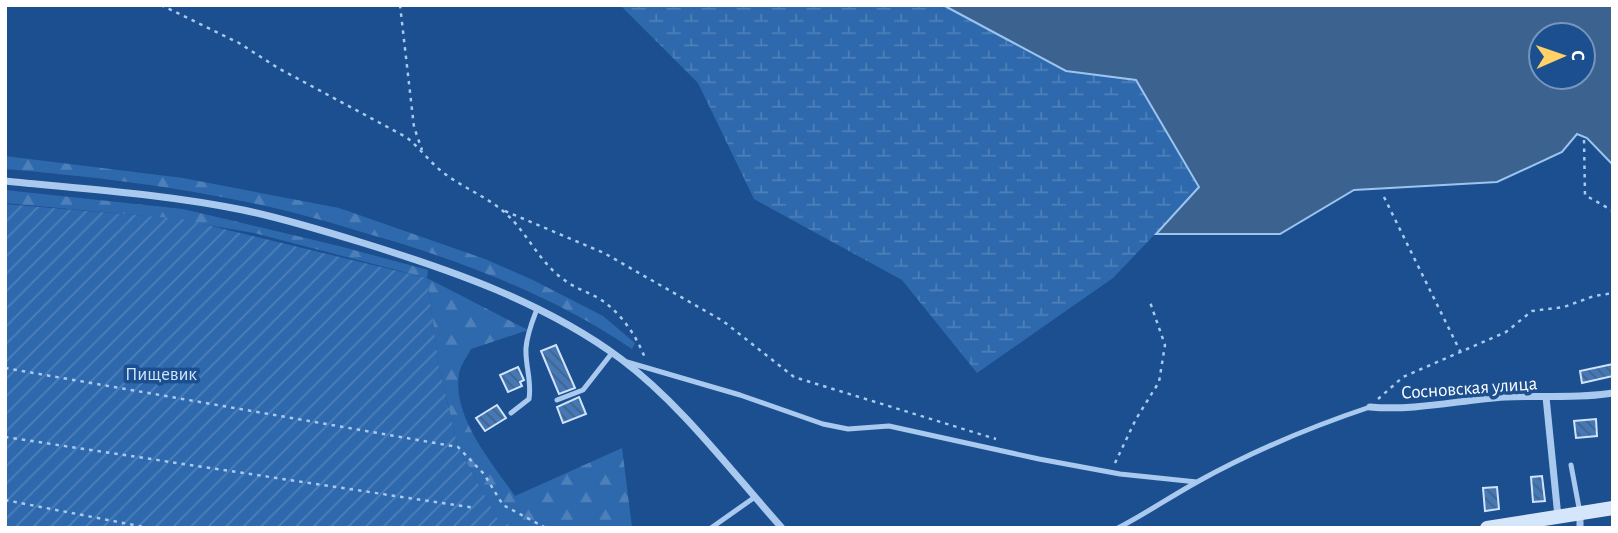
<svg xmlns="http://www.w3.org/2000/svg" width="1618" height="533" font-family="'Alegreya Sans',sans-serif">
	<style>
		.forest { fill: url(#forest-firs) }
		.wetland { fill: url(#wetland-marsh) }
		.garden { fill: url(#garden-furrows) }
		.water { fill: #3c6290; stroke: #9cc4f0; stroke-width: 2; fill-rule: evenodd }
		.building { fill: url(#building-back-hatch); stroke: #cfe3fa; stroke-width: 2 }
		.lines { fill: none; stroke-linecap: round; stroke-linejoin: round }
		.path { stroke: #a9c9ee; stroke-width: 2.5; stroke-dasharray: 3.5 5; stroke-linecap: butt }
		.lane { stroke: #a9c9ee; stroke-width: 5 }
		.street { stroke: #a9c9ee; stroke-width: 7 }
		.secondary { stroke: #d6e6fa; stroke-width: 14 }
		.labels { text-anchor: middle; stroke-width: 7; stroke-linejoin: round; paint-order: stroke }
		.park-label { font-size: 19px; fill: #cfe3fa; stroke: #1b4f8f }
		.street-label { font-size: 19px; fill: #fff; stroke: #1b4f8f }
	</style>
	<defs>
		<pattern id="forest-firs" width="22" height="20" patternUnits="userSpaceOnUse" patternTransform="scale(1.75)"><rect width="22" height="20" fill="#2e69ad"/><path d="M5 1l3.5 6h-7zM16 11l3.5 6h-7z" fill="#4d80b9"/></pattern>
		<pattern id="wetland-marsh" width="20" height="14" patternUnits="userSpaceOnUse" patternTransform="scale(1.75)"><rect width="20" height="14" fill="#2e69ad"/><path d="M1 5h8M5 5V1M11 12h8M15 12V8" fill="none" stroke="#4d80b9"/></pattern>
		<pattern id="garden-furrows" width="10" height="10" patternUnits="userSpaceOnUse" patternTransform="scale(1.75)"><rect width="10" height="10" fill="#2e69ad"/><path d="M-1 1l2-2M0 10L10 0M9 11l2-2" fill="none" stroke="#4d80b9"/></pattern>
		<pattern id="building-back-hatch" width="6" height="6" patternUnits="userSpaceOnUse" patternTransform="scale(1.75)"><rect width="6" height="6" fill="#4478b7"/><path d="M-1 5l2 2M0 0l6 6M5-1l2 2" fill="none" stroke="#486282"/></pattern>
	</defs>
	<rect width="100%" height="100%" fill="#1b4f8f"/>
	<path class="forest" d="M5,156L183,178L339,208L485,259L533,280L603,316L635,343L632,349C560,300 479,268 396,242C349,228 301,213 252,203C171,186 88,176 5,169Z
		M5,190L183,209L339,246L428,270L427,278L528,330L471,349C467,357 460,366 459,374C452,417 492,463 515,496L622,448L632,527L519,528L499,521L458,447L439,367L427,278L254,233L166,218L5,203Z"/>
	<path class="wetland" d="M620,5H943L1066,71L1136,79L1200,187L1113,278L977,373L902,280L754,199L698,83Z"/>
	<path class="garden" d="M5,204L182,219L427,278L439,367L458,447L499,521L519,528H5Z"/>
	<path class="water" d="M943,5H1613V165L1587,138L1577,134L1562,152L1497,182L1354,190L1280,234H1156L1199,187L1136,80L1066,71ZM1541,35H1583V77H1541Z"/>
	<path class="building" d="M556,345L575,388L559,394L541,351Z
		M1613,364V376L1582,383L1580,371Z
		M518,367L524,380L520,382L522,386L508,392L500,375Z
		M579,397L586,414L563,423L557,407Z
		M497,405L506,418L485,431L476,418Z
		M1596,419L1597,436L1576,438L1574,421Z
		M1542,476L1545,501L1533,502L1531,477Z
		M1497,487L1499,509L1485,511L1483,488Z"/>
	<g class="lines">
		<path class="path" d="M161,5L239,43L278,68L406,137C419,147 428,160 440,170C459,186 484,195 503,211C526,230 538,261 563,279C574,288 588,292 600,299C621,313 636,335 645,358
			M400,5L414,127L422,150
			M1584,140L1585,195L1613,211
			M1384,197L1461,353
			M505,211L604,253L723,321L794,377L996,439
			M5,368L458,447L484,474L503,505L546,528
			M1378,399L1403,377L1506,332L1532,311L1564,307L1594,296L1613,293
			M5,437L475,508
			M1115,463L1136,419L1159,382L1165,345L1150,302
			M5,500L149,528"/>
		<path class="lane" d="M627,362L740,395L823,424L848,429L889,426L1039,459L1120,474L1197,482
			M557,400L583,390L612,353
			M511,413L529,399C532,381 525,365 526,348C527,334 532,322 537,309
			M1571,465L1580,513
			M711,528L755,497
			M1118,528C1145,514 1170,497 1197,482C1253,451 1310,427 1370,407"/>
		<path class="street" d="M5,181C84,189 165,194 243,210C282,218 321,230 360,242C451,270 544,302 621,359C681,404 731,471 782,528
			M1546,397L1558,517
			M1370,407C1417,411 1459,400 1505,397C1541,395 1577,399 1613,393
			M1580,514V528"/>
		<path class="secondary" d="M1487,528L1613,508"/>
	</g>
	<g class="labels">
		<g class="park-label">
			<text x="161" y="380">Пищевик</text>
		</g>
		<g class="street-label">
			<text transform="translate(1469 387) rotate(-4)" y="7">Сосновская улица</text>
		</g>
	</g>
	<rect width="1618" height="533" fill="none" stroke="#ffffff" stroke-width="14"/>
	<g transform="translate(1562 56) rotate(88)"><circle r="33" fill="#1b4f8f" stroke="#7695bc" stroke-width="2"/>
	<path d="M0-5L12 26L0 18L-12 26Z" fill="#ffd166"/>
	<text y="-10" font-size="19" font-weight="bold" text-anchor="middle" fill="#ffffff">С</text>
	</g>
</svg>
